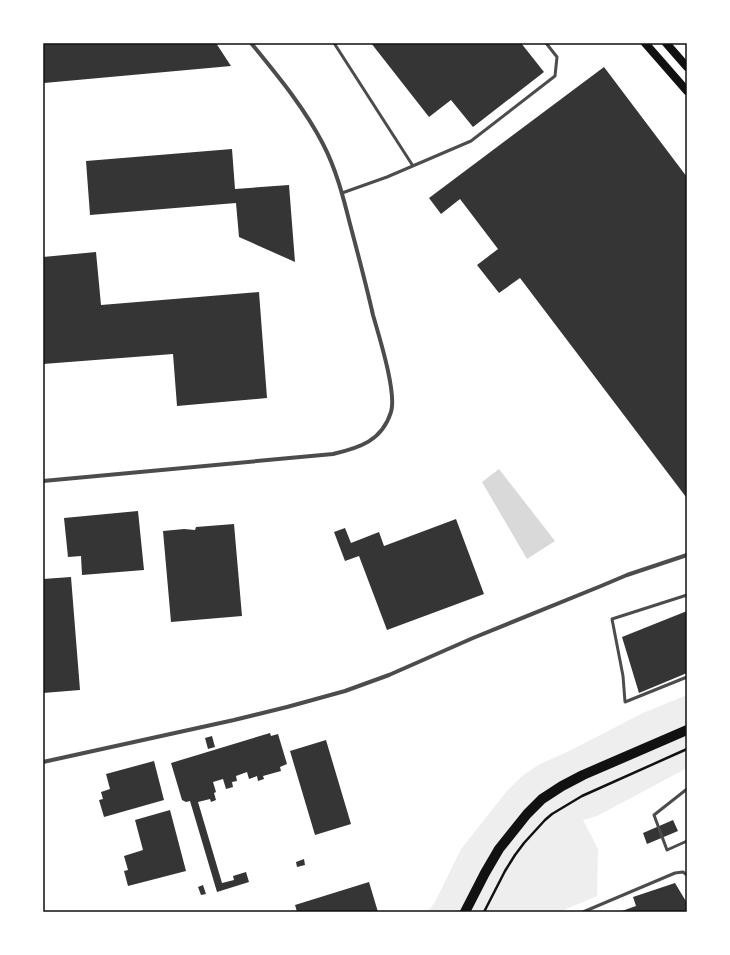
<svg xmlns="http://www.w3.org/2000/svg" width="730" height="955" font-family="'Titillium Web',sans-serif">
	<style>
		.green { fill: #eee }
		.water { fill: #d9d9d9 }
		.building { fill: #353535 }
		.lines { fill: none; stroke-linecap: round; stroke-linejoin: round }
		.path { stroke: #111; stroke-width: 2.5 }
		.service { stroke: #4c4c4c; stroke-width: 3 }
		.minor { stroke: #4c4c4c; stroke-width: 4 }
		.secondary { stroke: #111; stroke-width: 8 }
		.primary { stroke: #111; stroke-width: 10 }
		.neatline { fill: none; stroke: #111; stroke-width: 1.5 }
	</style>
	<rect width="100%" height="100%" fill="#fff"/>
	<path class="green" d="M687,695V768L597,816L583,820L598,849L597,896L559,912H427L435,902L461,849L507,791L522,776L540,764L569,751L643,713Z"/>
	<path class="water" d="M499,469L555,541L527,559L482,482Z"/>
	<path class="building" d="M43,43H216L231,66L44,83L43,71Z
		M371,43H521L544,72L473,127L451,100L429,117Z
		M604,67L687,177V496L686,497L520,278L499,293L477,265L498,249L460,199L441,214L429,198Z
		M232,149L235,189L289,185L295,262L239,237L236,203L90,215L86,161Z
		M96,252L101,305L259,292L267,398L177,406L173,354L43,364V257Z
		M138,511L144,570L82,575L81,556L68,557L64,518Z
		M456,519L484,594L387,630L359,556L345,561L334,532L345,528L351,543L379,532L384,546Z
		M234,524L242,616L171,622L163,531L184,529L195,530L196,527Z
		M71,577L80,690L43,693V579Z
		M687,611V673L639,693L622,637Z
		M270,733L271,736L278,734L287,764L280,767L281,771L263,776L264,779L258,781L257,776L249,779L247,772L236,776L237,781L232,782L233,787L226,789L223,779L213,782L216,792L214,793L216,800L211,802L210,799L198,802L222,883L234,880L233,876L246,872L249,882L217,892L190,801L186,802L182,800L171,763Z
		M212,736L215,747L208,749L205,738Z
		M326,740L351,824L315,835L290,751Z
		M154,761L164,800L104,817L99,800L103,799L101,792L110,789L106,774Z
		M170,810L186,871L128,886L124,871L128,870L124,856L143,850L135,820Z
		M673,820L678,831L647,844L643,833Z
		M304,859L305,865L297,867L296,862Z
		M369,882L378,912H297L295,905Z
		M675,883L687,903V912H619L636,906L633,897Z
		M203,885L206,894L201,895L198,887Z"/>
	<g class="lines">
		<path class="path" d="M484,912L505,871L515,855L524,843L545,820L552,814L582,796L687,749"/>
		<path class="service" d="M334,43L413,166
			M342,193L387,177L471,141L555,76L557,57L546,43
			M687,595L612,619L623,676L625,702L687,677
			M687,789L654,815L667,850L687,841
			M583,912L675,873L683,872L687,875"/>
		<path class="minor" d="M43,481L333,454C359,448 382,441 391,412C397,393 379,336 373,315C366,284 358,254 350,224C343,196 336,169 323,144C304,107 277,75 251,43
			M43,762L234,720L287,707L345,691L389,675L473,638L601,586L627,575L687,555"/>
		<path class="secondary" d="M645,43L687,91
			M666,43L687,67"/>
		<path class="primary" d="M465,912L485,873L499,849L527,814L542,799L562,786L583,775L687,730"/>
	</g>
	<rect width="730" height="955" fill="none" stroke="#ffffff" stroke-width="88"/>
	<rect x="44" y="44" width="642" height="867" class="neatline"/>
</svg>
